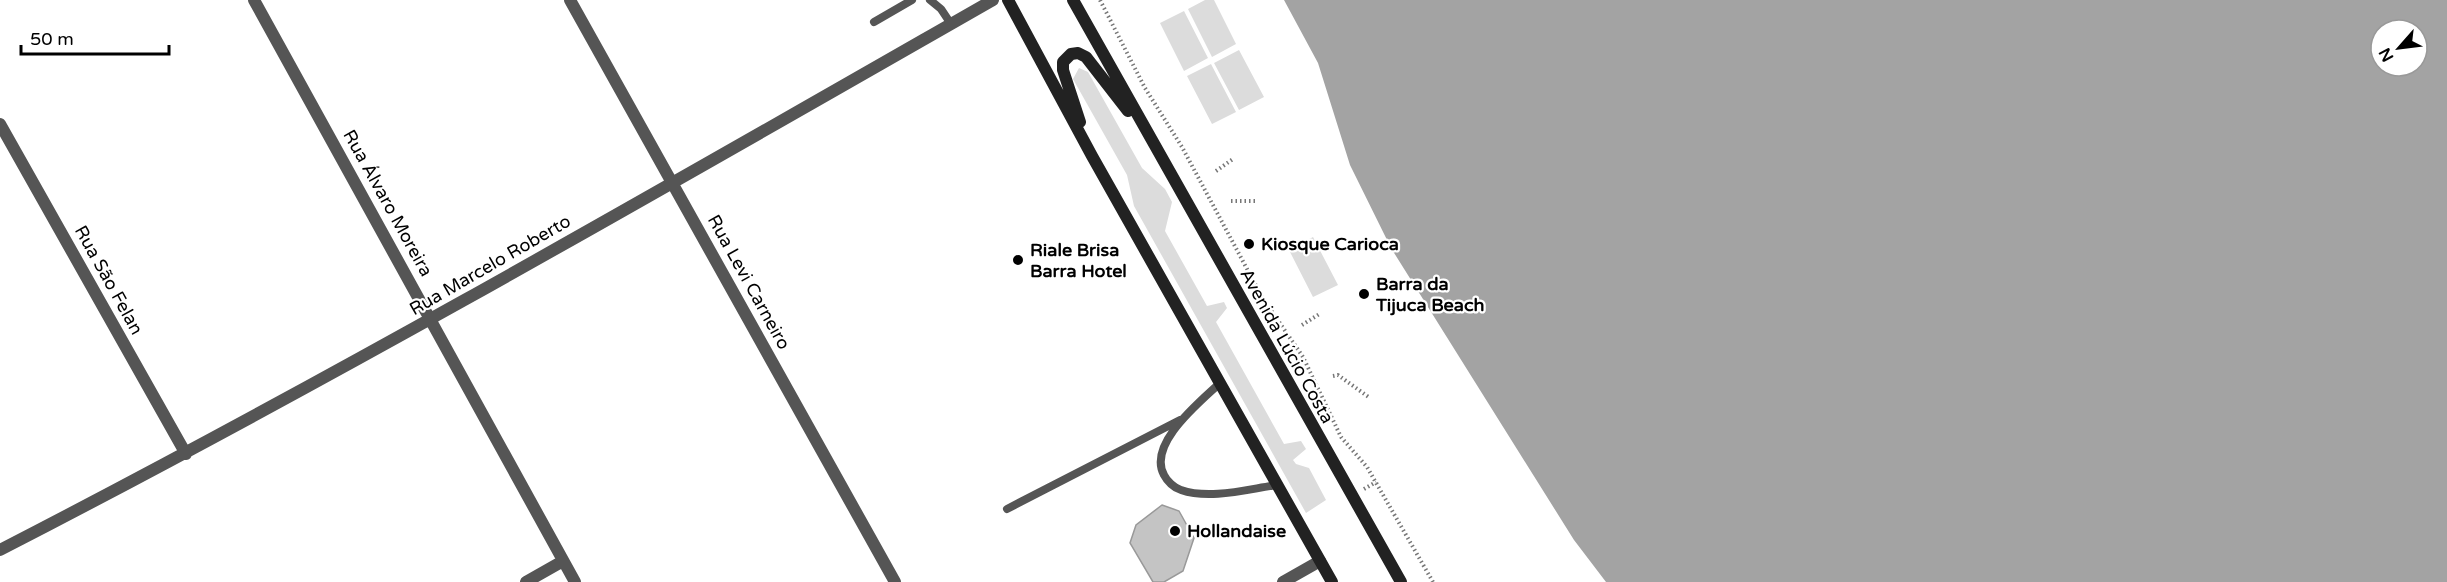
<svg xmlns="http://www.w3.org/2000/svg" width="2447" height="582" font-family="'Varela Round',sans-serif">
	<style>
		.green { fill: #dcdcdc }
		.water { fill: #a3a3a3; fill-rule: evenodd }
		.building { fill: #c4c4c4; stroke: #999; stroke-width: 1.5 }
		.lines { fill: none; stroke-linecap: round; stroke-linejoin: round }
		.path { stroke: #777; stroke-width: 4; stroke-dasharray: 1.5 3; stroke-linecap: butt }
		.lane { stroke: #555; stroke-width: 8 }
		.street { stroke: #555; stroke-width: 12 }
		.secondary { stroke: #222; stroke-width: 12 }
		.poi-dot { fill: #000; stroke: #fff; stroke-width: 2 }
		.labels { text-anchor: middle; stroke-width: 4.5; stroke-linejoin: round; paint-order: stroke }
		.street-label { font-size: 18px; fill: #000; stroke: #fff }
		.poi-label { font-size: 18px; font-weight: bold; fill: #000; stroke: #fff; text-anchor: start }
	</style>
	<rect width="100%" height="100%" fill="#fff"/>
	<path class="green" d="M1205,0H1214L1236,44L1212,57L1188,9Z
		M1184,11L1208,58L1184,71L1160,23Z
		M1239,50L1264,97L1239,110L1214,63Z
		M1211,64L1236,112L1212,124L1187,76Z
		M1079,68L1088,72L1142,168L1165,189L1172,202L1165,231L1207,306L1224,302L1227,308L1216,322L1284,444L1301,441L1306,449L1293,460L1296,464L1309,468L1326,500L1306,513L1134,206L1127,175L1073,79Z
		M1313,237L1338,285L1313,297L1289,250Z"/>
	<path class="water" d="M1284,0H2447V582H1606L1574,540L1391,248L1350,165L1318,63ZM2381,30H2417V66H2381Z"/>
	<path class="building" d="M1162,505L1179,511L1194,538L1183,571L1164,582H1153L1130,543L1136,525Z"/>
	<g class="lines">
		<path class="path" d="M1100,0L1145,88L1182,147L1262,297L1303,357L1341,437L1367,467L1433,582
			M1216,171L1233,159
			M1231,201H1256
			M1302,325L1321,313
			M1333,376L1338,375L1370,398
			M1364,489L1376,482"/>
		<path class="lane" d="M930,0L941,9L951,24
			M874,22L912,0
			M1220,383C1200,402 1147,444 1164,475C1167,481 1174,488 1181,490C1210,500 1248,489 1277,485
			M1007,509L1180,420"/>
		<path class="street" d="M254,0L575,582
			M570,0L895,582
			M0,124L186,454
			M0,550C336,377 664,188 993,0
			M526,582L563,561
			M1283,582L1320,561"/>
		<path class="secondary" d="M1008,0L1092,156L1332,582
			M1073,0L1401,582
			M1080,122L1063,70V62L1071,54L1078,53L1086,57L1128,111"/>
	</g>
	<g class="poi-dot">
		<circle cx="1249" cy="244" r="6"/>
		<circle cx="1018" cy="260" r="6"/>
		<circle cx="1364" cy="294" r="6"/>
		<circle cx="1175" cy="531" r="6"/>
	</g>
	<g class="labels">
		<g class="street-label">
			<text transform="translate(388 203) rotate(61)" y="6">Rua Álvaro Moreira</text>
			<text transform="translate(490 265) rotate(-30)" y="6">Rua Marcelo Roberto</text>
			<text transform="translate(109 280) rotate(61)" y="6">Rua São Felan</text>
			<text transform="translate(749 282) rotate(61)" y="6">Rua Levi Carneiro</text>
			<text transform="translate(1287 346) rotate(61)" y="6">Avenida Lúcio Costa</text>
		</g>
		<g class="poi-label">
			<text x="1261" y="250">Kiosque Carioca</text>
			<text x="1030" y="256">Riale Brisa<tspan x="1030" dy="21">Barra Hotel</tspan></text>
			<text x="1376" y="290">Barra da<tspan x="1376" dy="21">Tijuca Beach</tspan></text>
			<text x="1187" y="537">Hollandaise</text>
		</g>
	</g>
	<g transform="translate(2399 48) rotate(242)"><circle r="28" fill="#ffffff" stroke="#999999" stroke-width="1.5"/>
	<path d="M0-4.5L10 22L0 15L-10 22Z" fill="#000000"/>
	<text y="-9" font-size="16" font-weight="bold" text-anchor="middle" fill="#000000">N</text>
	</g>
	<path d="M21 45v9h148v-9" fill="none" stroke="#000000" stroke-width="3"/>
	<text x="30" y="45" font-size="18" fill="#000000" stroke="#ffffff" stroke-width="4.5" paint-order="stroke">50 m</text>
</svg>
